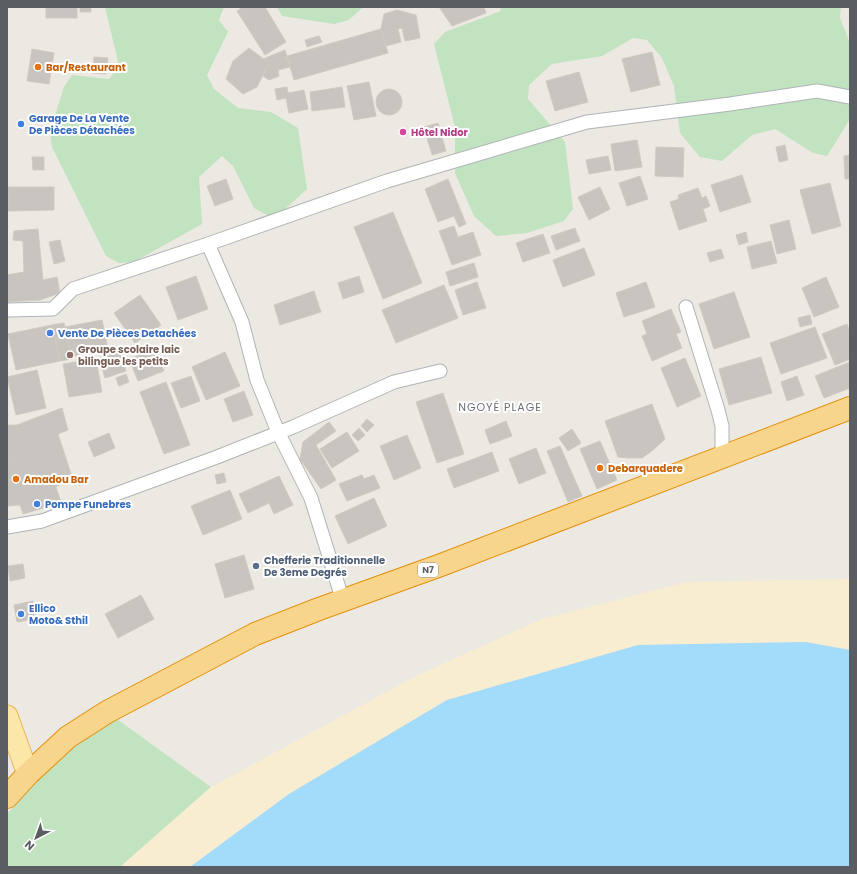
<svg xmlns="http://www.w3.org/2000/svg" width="857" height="874" font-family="Poppins,sans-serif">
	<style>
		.green { fill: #c1e3bf }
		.sand { fill: #f8ecd1 }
		.water { fill: #a3dbfb }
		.building { fill: #c8c4bf; stroke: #d1cac0 }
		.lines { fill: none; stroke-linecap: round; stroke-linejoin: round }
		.street-casing { stroke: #afb3b7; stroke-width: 15 }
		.primary-casing { stroke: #ebb85c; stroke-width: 23 }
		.highway-casing { stroke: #e4900a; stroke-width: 24 }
		.street { stroke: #fff; stroke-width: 13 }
		.primary { stroke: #fbe8a8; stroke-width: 21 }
		.highway { stroke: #f8d58d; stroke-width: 22 }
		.food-dot { fill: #e8710a; stroke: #fff; stroke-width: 1.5 }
		.shop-dot { fill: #3f7fe0; stroke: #fff; stroke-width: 1.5 }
		.hotel-dot { fill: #d1479c; stroke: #fff; stroke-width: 1.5 }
		.education-dot { fill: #8d6e63; stroke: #fff; stroke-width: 1.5 }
		.service-dot { fill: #5c6f8a; stroke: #fff; stroke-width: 1.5 }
		.labels { text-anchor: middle; stroke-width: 4; stroke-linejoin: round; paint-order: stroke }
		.shield { fill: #fff; stroke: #8c8e91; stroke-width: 1 }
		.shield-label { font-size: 9px; font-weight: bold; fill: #5a5e62 }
		.food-label { font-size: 10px; font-weight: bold; fill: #c56008; stroke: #fff; text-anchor: start }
		.shop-label { font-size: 10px; font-weight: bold; fill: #366cbe; stroke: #fff; text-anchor: start }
		.hotel-label { font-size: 10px; font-weight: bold; fill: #b23c85; stroke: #fff; text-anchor: start }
		.education-label { font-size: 10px; font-weight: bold; fill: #785e54; stroke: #fff; text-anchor: start }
		.service-label { font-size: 10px; font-weight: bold; fill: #4e5e75; stroke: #fff; text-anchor: start }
		.neighbourhood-label { font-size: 11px; letter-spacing: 1px; fill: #6b7074; stroke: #fff }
	</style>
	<rect width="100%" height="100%" fill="#ece9e2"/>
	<path class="green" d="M105,7H224L219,20L228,32L207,75L214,89L238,108L271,112L298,128L307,189L284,210L269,216L254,208L233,166L222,156L199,177L202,224L134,262L119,263L106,256L52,147L50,131L64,87L72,75L109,79L119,66Z
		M277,7H361L362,8L349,20L334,24L282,16Z
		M500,7H841L840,18L850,43V119L827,156L813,153L775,129L752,135L722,161L700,157L680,133L674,86L662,58L647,40L633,38L602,56L552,64L529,85L528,99L565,142L573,209L564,221L527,233L496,236L474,216L455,173V127L434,44L445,32L501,11Z
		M107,712L211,787L120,867H7V814L50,767Z"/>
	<path class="sand" d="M850,579V650L805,642L638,645L447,700L289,794L190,867H120L211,787L416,676L542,619L687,582Z"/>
	<path class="water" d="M805,642L850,650V867H190L289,794L447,700L638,645Z"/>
	<path class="building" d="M46,7H77V18H46Z
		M80,7H91V12H80Z
		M243,7H265L286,42L265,55L237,11Z
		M439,7H484L486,13L452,26Z
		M397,10L416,15L420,38L405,41L402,28L398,29L401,42L386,46L381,29L384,14Z
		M381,29L388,53L294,80L287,56Z
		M319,36L322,42L307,47L305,40Z
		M249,48L269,63L257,87L243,94L226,79L233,61Z
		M32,49L54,53L49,84L27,81Z
		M285,50L290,67L278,70L279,76L269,80L263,76L269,63L263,59Z
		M652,52L660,85L631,92L622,59Z
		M94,57L108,58L106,74L93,73Z
		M579,72L588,102L555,111L546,81Z
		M369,82L376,116L354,120L347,86Z
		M287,87L288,93L304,90L308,109L289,113L286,98L277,100L275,89Z
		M342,87L345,107L312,111L310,92Z
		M376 102a13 13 0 1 1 26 0a13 13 0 1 1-26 0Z
		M438,123L446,151L432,155L424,127Z
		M637,140L642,167L615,171L611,144Z
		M785,145L788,160L779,162L776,147Z
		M656,147L684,148L683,177L655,176Z
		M850,155V179H845L844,156Z
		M608,156L611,170L589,174L586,160Z
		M32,157H44V170H33Z
		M742,175L751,202L720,212L711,185Z
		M640,176L648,199L627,206L619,183Z
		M226,179L233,199L215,206L207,186Z
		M448,179L466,224L459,227L454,216L438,222L425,189Z
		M830,183L841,226L812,234L800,190Z
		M8,187H54V210L8,211Z
		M600,187L610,209L589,220L578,197Z
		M698,188L702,198L706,196L710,206L703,209L707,221L679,230L670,202L679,199L678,195Z
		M393,212L422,283L383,299L354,227Z
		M789,220L796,249L777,254L770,225Z
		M454,226L458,237L473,232L481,255L452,265L439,231Z
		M575,228L580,241L556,250L551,236Z
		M38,229L43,280L57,277L60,293L40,300L7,302V275L24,272L23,241L13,240L14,231Z
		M746,232L748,242L739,245L736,235Z
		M543,234L550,253L523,262L516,243Z
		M60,240L65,261L54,264L49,242Z
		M771,241L777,263L752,269L747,247Z
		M584,248L595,275L563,287L553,260Z
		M721,249L724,258L710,262L707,253Z
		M474,263L478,277L450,286L446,272Z
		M196,276L208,309L178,320L166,287Z
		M359,276L364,292L343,299L338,283Z
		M826,277L839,307L814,317L802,288Z
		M477,282L486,308L463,315L455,290Z
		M646,282L655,307L624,317L616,293Z
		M444,285L458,318L396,343L382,310Z
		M314,291L321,312L280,325L274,305Z
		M734,292L750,337L714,349L699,304Z
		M140,295L161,325L135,343L114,313Z
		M671,309L681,332L676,334L682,348L652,361L642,336L647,334L642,321Z
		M810,315L812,324L800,327L798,318Z
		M102,320L108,349L71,357L65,327Z
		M64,323L72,359L60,361L52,325Z
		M847,324L850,333V359L835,365L822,334Z
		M52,325L60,361L16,370L8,334Z
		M815,327L827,358L781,374L770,343Z
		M155,349L164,371L138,381L129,359Z
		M120,352L126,371L105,378L99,358Z
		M225,352L240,386L206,400L192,367Z
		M761,357L772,393L729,405L719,369Z
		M685,358L701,396L677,407L661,368Z
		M96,359L102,392L69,397L63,364Z
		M850,362V388L824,398L815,376Z
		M37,370L46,408L16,415L7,377Z
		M126,374L129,382L119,386L116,378Z
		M191,376L200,401L181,408L171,383Z
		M797,376L804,395L787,401L781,382Z
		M166,382L190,445L164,454L140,392Z
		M244,391L253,415L233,422L224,399Z
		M443,393L464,454L437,463L416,402Z
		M652,404L665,439L653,450L642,458H628L618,457L605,421Z
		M62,408L68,430L58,434L72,477L56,487L61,503L23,514L20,505L7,506V462L9,459H7V425H17Z
		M367,419L374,425L367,432L361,426Z
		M506,421L512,436L490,444L485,430Z
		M329,422L336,431L316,445L336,480L321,489L300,459L303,442Z
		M359,428L365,435L358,441L352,435Z
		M572,429L581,443L568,451L559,438Z
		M347,432L359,451L332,468L320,449Z
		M109,433L115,448L94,457L88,442Z
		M407,435L421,468L394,480L380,446Z
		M600,441L617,480L597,489L580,449Z
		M560,446L582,496L568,502L547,451Z
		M536,448L546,473L519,484L509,459Z
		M492,452L499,471L454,488L447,469Z
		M224,473L226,482L217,484L215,475Z
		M362,475L364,479L374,475L380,488L347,501L339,484Z
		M279,476L293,505L274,514L269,503L248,513L239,494Z
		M230,490L242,519L203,535L191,506Z
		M374,498L387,526L348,544L335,516Z
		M244,555L254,589L225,598L215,564Z
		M23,564L25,578L10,581L8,566Z
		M141,595L154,619L118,638L105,614Z
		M33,601L36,619L17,622L14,605Z"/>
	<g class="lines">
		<g class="street-casing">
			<path id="street" d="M208,244L242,322L257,380L278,432L311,498L343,601
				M686,307L718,410L722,426V458
				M7,310L53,309L73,289L208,244L387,181L587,122L730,104L817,91L850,97
				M7,527L42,521L217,457L293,427L394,382L440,371"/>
		</g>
		<g class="primary-casing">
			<path id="primary" d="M7,716L28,774"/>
		</g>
		<g class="highway-casing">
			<path id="highway" d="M7,797L28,774L68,737L107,712L255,634L319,609L441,565L850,408"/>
		</g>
		<use href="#street" class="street"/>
		<use href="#primary" class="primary"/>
		<use href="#highway" class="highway"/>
	</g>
	<g class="food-dot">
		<circle cx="38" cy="67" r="4"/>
		<circle cx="600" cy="468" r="4"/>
		<circle cx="16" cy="479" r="4"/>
	</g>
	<g class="shop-dot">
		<circle cx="21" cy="124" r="4"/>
		<circle cx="50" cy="333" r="4"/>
		<circle cx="37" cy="504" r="4"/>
		<circle cx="21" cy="614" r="4"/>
	</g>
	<circle class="hotel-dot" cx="403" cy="132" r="4"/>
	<circle class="education-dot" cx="70" cy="355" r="4"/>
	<circle class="service-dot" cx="256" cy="566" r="4"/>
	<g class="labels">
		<rect class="shield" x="418" y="563" width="20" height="14" rx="3"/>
		<g class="shield-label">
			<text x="428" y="573">N7</text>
		</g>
		<g class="food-label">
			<text x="46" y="71">Bar/Restaurant</text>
			<text x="608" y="472">Debarquadere</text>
			<text x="24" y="483">Amadou Bar</text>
		</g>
		<g class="shop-label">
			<text x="29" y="122">Garage De La Vente<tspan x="29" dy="12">De Pièces Détachées</tspan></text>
			<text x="58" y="337">Vente De Pièces Detachées</text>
			<text x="45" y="508">Pompe Funebres</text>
			<text x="29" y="612">Ellico<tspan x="29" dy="12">Moto&amp; Sthil</tspan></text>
		</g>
		<g class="hotel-label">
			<text x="411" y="136">Hôtel Nidor</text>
		</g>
		<g class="education-label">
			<text x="78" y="353">Groupe scolaire laic<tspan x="78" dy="12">bilingue les petits</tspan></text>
		</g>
		<g class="service-label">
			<text x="264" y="564">Chefferie Traditionnelle<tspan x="264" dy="12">De 3eme Degrés</tspan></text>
		</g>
		<g class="neighbourhood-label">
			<text x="500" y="411">NGOYÉ PLAGE</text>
		</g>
	</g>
	<rect width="857" height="874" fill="none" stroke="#5a5e62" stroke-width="16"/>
	<g transform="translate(36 838) rotate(221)" stroke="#ffffff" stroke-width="3" paint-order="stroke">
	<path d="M0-3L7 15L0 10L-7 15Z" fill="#5a5e62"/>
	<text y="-6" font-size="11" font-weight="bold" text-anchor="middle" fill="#5a5e62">N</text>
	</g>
</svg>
